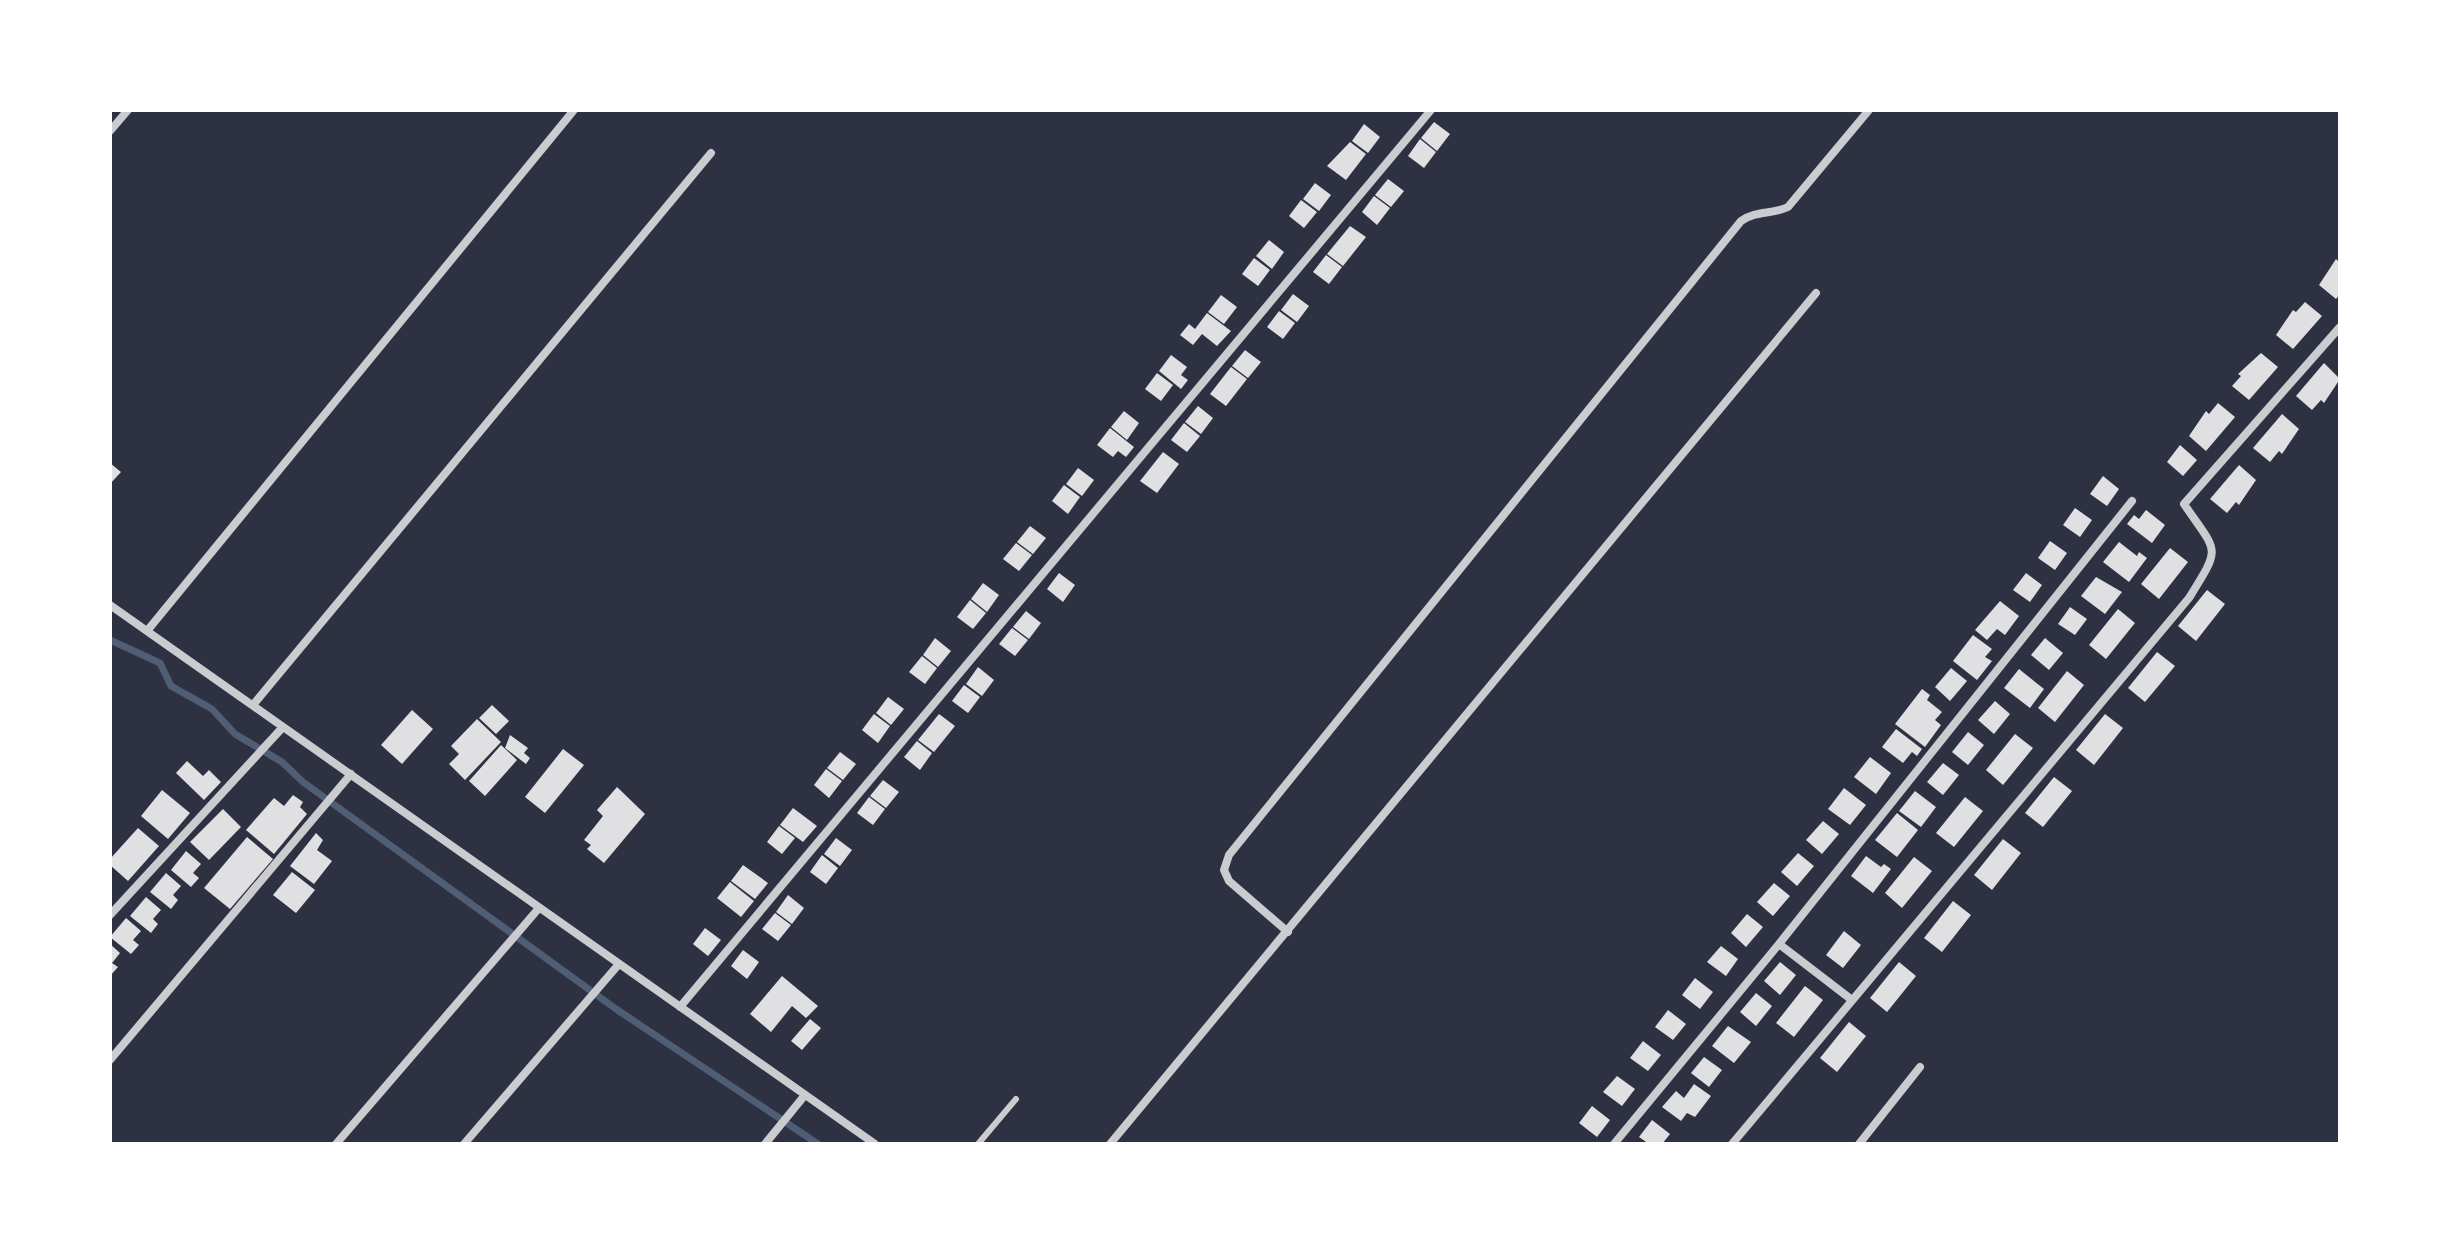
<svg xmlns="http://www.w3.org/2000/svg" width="2450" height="1254" font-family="'Golos Text',sans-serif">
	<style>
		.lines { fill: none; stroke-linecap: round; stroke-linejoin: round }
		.stream { stroke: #4f5d75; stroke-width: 7 }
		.building { fill: #e0e0e3 }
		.service { stroke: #caccd0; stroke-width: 6 }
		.minor { stroke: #caccd0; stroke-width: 8 }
	</style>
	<rect width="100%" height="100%" fill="#2d3142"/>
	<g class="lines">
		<path class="stream" d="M110,640L160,663L171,686L212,709L235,734L282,762L303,782L616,1009L818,1144"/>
	</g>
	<path class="building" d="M1434,122L1450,134L1437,151L1421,138Z
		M1364,124L1380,137L1368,153L1352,141Z
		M1420,139L1436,152L1424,168L1408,156Z
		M1350,142L1366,154L1346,180L1327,166Z
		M1388,179L1404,191L1391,207L1375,195Z
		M1315,183L1331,195L1319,211L1303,199Z
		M1374,196L1390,208L1377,225L1362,212Z
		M1301,200L1317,212L1304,228L1289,216Z
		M1350,226L1366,237L1343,266L1327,254Z
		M1269,240L1284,252L1272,269L1256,256Z
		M1326,255L1342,267L1329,284L1313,272Z
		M1254,258L1270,270L1258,286L1242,274Z
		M2336,259L2340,263V294L2336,299L2319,285Z
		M1293,294L1309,306L1297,322L1281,310Z
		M1221,295L1237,307L1224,324L1208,312Z
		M2305,302L2322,316L2293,349L2276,335L2293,310L2296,312Z
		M1279,311L1295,323L1283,339L1267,327Z
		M1207,313L1231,331L1217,346L1202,334L1193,345L1180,335L1189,324L1195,329Z
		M1245,350L1261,362L1248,378L1232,366Z
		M2261,353L2278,367L2249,400L2232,386L2241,376L2238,374Z
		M1171,355L1187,367L1181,375L1188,380L1181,389L1159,371Z
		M2324,363L2340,379L2324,403L2321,400L2312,410L2296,396Z
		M1231,367L1247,379L1226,406L1210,394Z
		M1157,373L1173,385L1161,401L1145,389Z
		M2218,403L2235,417L2206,451L2189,436L2206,411L2209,414Z
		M1198,406L1213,418L1201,434L1185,422Z
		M1124,411L1139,423L1127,440L1111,427Z
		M2282,414L2299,429L2282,454L2279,451L2270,462L2253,448Z
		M1184,423L1200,436L1187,452L1171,440Z
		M1110,428L1134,447L1126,457L1118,451L1113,457L1097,445Z
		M2180,445L2197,460L2183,476L2167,462Z
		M1163,452L1179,464L1157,493L1140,481Z
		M110,463L121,472L110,484Z
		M2239,465L2256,480L2239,505L2236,502L2227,513L2210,499Z
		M1078,468L1094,480L1082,496L1066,484Z
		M2103,476L2119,489L2107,506L2090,494Z
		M1064,485L1080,497L1068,514L1052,501Z
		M2075,508L2092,520L2080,537L2063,525Z
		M2146,510L2165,525L2152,543L2127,524L2134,515L2139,519Z
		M1030,526L1046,538L1033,554L1017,542Z
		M2050,541L2067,553L2055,570L2038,558Z
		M2119,542L2137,556L2139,552L2147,558L2129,582L2103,562Z
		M1016,543L1032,555L1019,571L1003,559Z
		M2170,548L2188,562L2159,599L2141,584Z
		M1059,573L1075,585L1063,602L1047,589Z
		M2026,573L2042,585L2030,602L2013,590Z
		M2096,577L2122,592L2105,614L2081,596Z
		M983,583L999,595L987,612L971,599Z
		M2207,590L2225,604L2196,641L2178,626Z
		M970,600L986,613L973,629L957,617Z
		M2000,601L2019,616L2005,635L1997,629L1987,640L1975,630Z
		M2070,607L2087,619L2075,635L2058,624Z
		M2118,609L2135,623L2106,659L2089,645Z
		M1026,611L1041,623L1029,639L1013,627Z
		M1012,628L1028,640L1015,656L999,644Z
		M1973,635L1992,649L1985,657L1992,661L1977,680L1953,661Z
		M935,638L951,651L938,667L923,655Z
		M2045,638L2063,653L2049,670L2031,655Z
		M2157,652L2175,666L2145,702L2128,688Z
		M922,656L937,668L925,684L909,672Z
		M978,667L994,680L982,696L966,684Z
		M1951,668L1967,681L1950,701L1935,687Z
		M2019,669L2044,689L2030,708L2004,688Z
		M2067,671L2084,685L2055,722L2038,708Z
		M964,685L980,697L968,713L952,701Z
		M1922,689L1930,695L1927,700L1942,712L1935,720L1941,725L1925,747L1895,724Z
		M888,697L904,709L891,725L876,713Z
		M1995,701L2010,714L1994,734L1978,720Z
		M492,705L509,721L496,734L479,718Z
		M412,710L433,729L402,764L381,745Z
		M874,714L890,726L878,743L862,730Z
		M939,714L955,726L934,752L918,740Z
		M2105,714L2123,728L2094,765L2076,750Z
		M477,719L501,742L465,780L449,764L459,754L451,746Z
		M1896,729L1922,749L1917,756L1912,752L1903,763L1882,747Z
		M1968,732L1984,745L1968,765L1952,752Z
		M2015,734L2033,748L2003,785L1986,770Z
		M510,735L528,748L524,753L530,758L526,764L505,748Z
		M917,741L932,753L920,770L904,757Z
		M501,745L517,760L485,796L469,781Z
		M563,749L584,765L545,813L525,797Z
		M840,752L856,764L843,780L827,768Z
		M1870,757L1891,773L1876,794L1854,777Z
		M187,761L203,776L209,770L221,782L204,800L176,773Z
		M1943,763L1959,775L1943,795L1927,782Z
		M826,769L842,781L829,798L814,785Z
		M2054,777L2072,791L2043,827L2025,813Z
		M883,780L899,792L886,808L870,796Z
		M617,787L645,814L604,863L587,849L591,845L584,840L603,816L597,810Z
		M1844,788L1866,805L1850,825L1828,809Z
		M162,790L190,813L168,839L141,816Z
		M1915,791L1936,807L1921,827L1899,811Z
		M293,795L303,802L300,807L307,814L274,854L246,830L274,798L284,806Z
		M869,797L885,809L873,825L857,813Z
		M1965,797L1983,811L1954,847L1936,833Z
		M793,808L817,826L803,842L780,825Z
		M223,809L241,827L209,860L190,842Z
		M1897,813L1918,830L1897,857L1875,840Z
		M1823,821L1839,834L1822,854L1806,840Z
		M779,826L795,838L782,854L767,842Z
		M138,828L159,846L128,881L110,865V859Z
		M316,833L323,840L317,850L332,861L314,884L290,866Z
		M247,837L273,859L230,909L204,888Z
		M836,838L852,850L840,866L824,854Z
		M2003,839L2021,853L1992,890L1974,875Z
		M186,851L201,864L193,873L199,878L191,887L171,870Z
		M1798,853L1814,866L1797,886L1781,872Z
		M822,855L838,868L826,884L810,872Z
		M1866,856L1881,867L1884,864L1891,869L1873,893L1851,876Z
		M1914,857L1932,871L1902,908L1885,893Z
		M743,865L768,883L755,899L731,881Z
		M292,872L315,890L296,913L273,895Z
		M166,873L181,886L173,895L178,900L171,909L150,892Z
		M730,882L754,901L741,917L717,898Z
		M1774,883L1790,896L1773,916L1757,902Z
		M788,895L804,908L792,924L776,912Z
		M146,897L161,910L153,919L158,924L151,933L130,916Z
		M1953,901L1971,915L1942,952L1924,938Z
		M775,913L791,925L778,941L762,929Z
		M1747,914L1763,927L1746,947L1731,933Z
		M126,918L141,931L133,940L139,945L131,954L110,937Z
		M705,928L721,940L708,956L693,944Z
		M1844,931L1861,945L1843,968L1826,955Z
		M110,944L120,953L112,963L118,967L110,976Z
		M1721,946L1738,959L1726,976L1707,962Z
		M743,950L759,962L747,979L731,966Z
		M1780,962L1796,975L1780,995L1764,981Z
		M1899,962L1916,976L1887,1012L1870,998Z
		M782,976L818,1006L806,1018L792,1006L771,1032L750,1014Z
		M1695,978L1713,992L1700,1009L1682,995Z
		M1805,986L1823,1000L1794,1037L1776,1023Z
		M1756,993L1772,1006L1756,1026L1740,1012Z
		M1668,1010L1686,1024L1673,1040L1655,1027Z
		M810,1019L821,1028L802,1050L791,1041Z
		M1849,1022L1866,1036L1837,1072L1820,1058Z
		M1728,1026L1751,1042L1734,1063L1712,1046Z
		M1643,1041L1661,1055L1648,1071L1630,1058Z
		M1704,1057L1722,1070L1709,1087L1691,1073Z
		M1617,1076L1635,1089L1622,1106L1603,1092Z
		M1694,1084L1711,1096L1695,1117L1687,1113L1681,1121L1662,1107L1676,1091L1684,1098Z
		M1592,1106L1610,1120L1597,1137L1579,1123Z
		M1652,1120L1670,1134L1662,1144H1649L1639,1137Z"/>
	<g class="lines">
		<path class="service" d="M978,1144L1016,1099"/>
		<path class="minor" d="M110,131L128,110
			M110,605L875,1144
			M147,631L574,110
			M253,705L711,153
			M110,915L283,727
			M1288,932L1229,881L1224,870L1229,855L1741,221C1757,210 1771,215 1788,207L1869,110
			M1779,944L1852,1000
			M680,1007L1431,110
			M110,1060L351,774
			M336,1144L539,908
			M464,1144L619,964
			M765,1144L805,1095
			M1110,1144L1816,293
			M1614,1144L1779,944L2132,501
			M1732,1144L2189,598C2222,545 2218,554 2184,504L2340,327
			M1859,1144L1920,1067"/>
	</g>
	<rect width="2450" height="1254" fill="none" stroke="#ffffff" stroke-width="224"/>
</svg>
